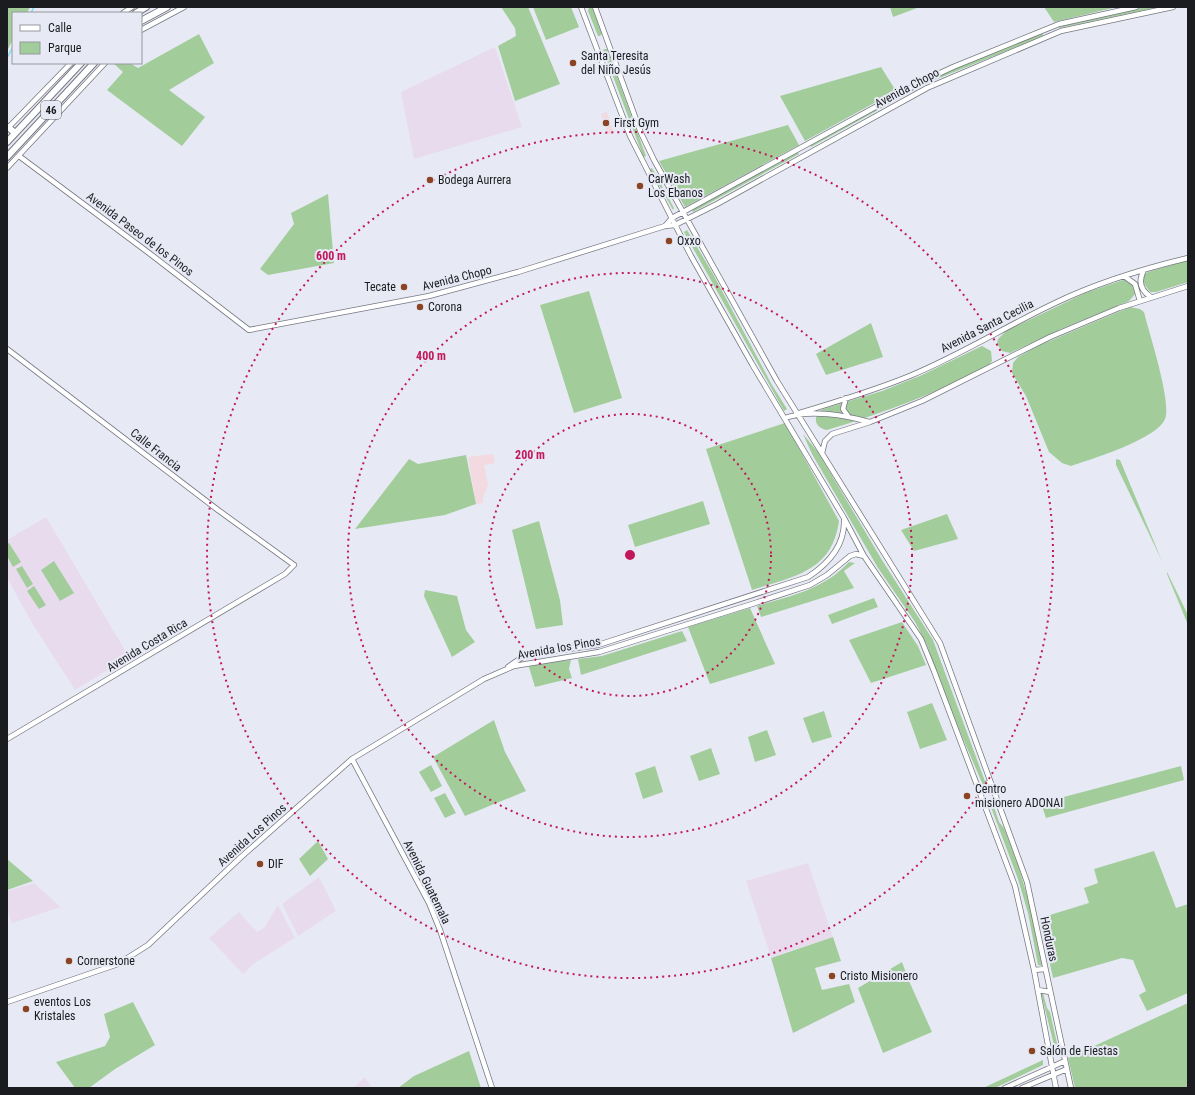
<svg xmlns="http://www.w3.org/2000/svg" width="1195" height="1095" font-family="'Roboto Condensed',sans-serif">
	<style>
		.commercial { fill: #f3d9e0 }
		.education { fill: #e9dbee }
		.green { fill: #a2cd9b }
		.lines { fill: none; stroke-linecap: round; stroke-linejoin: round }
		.stream { stroke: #7adef6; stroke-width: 1.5 }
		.tertiary-casing { stroke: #767882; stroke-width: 6 }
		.primary-casing { stroke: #767882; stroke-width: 8 }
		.tertiary { stroke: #fff; stroke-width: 4.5 }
		.primary { stroke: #fff; stroke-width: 6 }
		.ring { fill: none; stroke: #c2185b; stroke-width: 2; stroke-dasharray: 2 4 }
		.poi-dot { fill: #8b4323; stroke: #e7eaf5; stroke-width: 1.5 }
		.labels { text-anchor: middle; stroke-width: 4; stroke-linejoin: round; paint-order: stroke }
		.shield { fill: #e7eaf5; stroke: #585a60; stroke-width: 1 }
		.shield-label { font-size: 11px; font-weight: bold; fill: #1b1c20 }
		.poi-label { font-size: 12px; fill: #1b1c20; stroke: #e7eaf5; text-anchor: start }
		.street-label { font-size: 12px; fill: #1b1c20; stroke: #e7eaf5 }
		.centre { fill: #c2185b; stroke: #e7eaf5; stroke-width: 2 }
		.ring-label { font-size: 12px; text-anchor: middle; font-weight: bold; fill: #c2185b; stroke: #e7eaf5; stroke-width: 4; stroke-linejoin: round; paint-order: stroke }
	</style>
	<rect width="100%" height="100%" fill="#e7eaf5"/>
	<path class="commercial" d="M607,112L614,133L608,134L601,114Z
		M493,454L495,463L484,465L488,485L483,497V503L476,504L468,457Z"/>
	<path class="education" d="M495,47L522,127L414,159L401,92Z
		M46,517L129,657L75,690L32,623L7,578V540Z
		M808,863L833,937L771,957L746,881Z
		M319,877L336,911L298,936L282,904Z
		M34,883L61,907L12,923L7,909V891Z
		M278,905L295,938L253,964L243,974L209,938L239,912L257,932L264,928Z
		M365,1077L372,1088H353Z"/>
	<path class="green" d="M7,7H30L27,13H13V39L7,51Z
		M501,7H528L560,84L515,101L498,46L516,36L515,28Z
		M533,7H571L579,27L546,40Z
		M589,7H592L602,34L600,36H598L588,11Z
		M890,7H920L893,17Z
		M1044,7H1117L1054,22Z
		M1145,7H1159L1059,28L1057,25Z
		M1042,32L1043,36L932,81L930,78Z
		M199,34L214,63L169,90L205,117L182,146L107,90L123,72L113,63H130L138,68Z
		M605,49H607L646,156L644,157L643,156L603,50Z
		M881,67L896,91L805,141L780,96Z
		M916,85L918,88L811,147L810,145Z
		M788,125L799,145L685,207L659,161Z
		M797,151L799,154L693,212L692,210Z
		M652,168L674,208L673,210L650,169Z
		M328,194L334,263L268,275L260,269L294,224L291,213Z
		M687,230L712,272L772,385L787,409L784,411L684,232Z
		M1188,260V282L1156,292H1150L1142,281L1144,275L1148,272Z
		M1126,279L1134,284L1136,293L1129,301L1061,329L1010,353L1002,351L997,344L998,339L1006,331L1085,293Z
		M589,291L622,398L574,413L540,305Z
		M1130,307L1140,309L1144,312C1149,333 1172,402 1165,419C1157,439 1092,459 1071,466L1062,463L1049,452L1026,396L1012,373L1013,363L1018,357L1040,345Z
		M871,323L883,357L826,375L816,354Z
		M982,346L991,351L992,361L989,365C937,393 884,413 827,430C814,428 812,416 823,409L882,391L922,375Z
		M785,423L839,521C832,572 794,576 752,590L706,449Z
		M803,434L818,452L882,560L933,640L986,784L983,785L948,704L927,645L915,622L878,568L812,454Z
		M466,455L476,504L445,515L355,529L409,459L418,464Z
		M1116,459L1120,460L1162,561L1116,465Z
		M703,501L710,524L635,547L628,525Z
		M947,514L958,539L914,551L901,530Z
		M539,521L560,600L563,625L536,629L512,530Z
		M9,543L21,562L13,567L7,556V544Z
		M54,561L74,593L60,601L41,570Z
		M849,562L855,563L844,571L854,588L761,617L757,606C791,596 824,589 849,562Z
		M22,566L33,584L27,588L16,569Z
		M1167,572L1188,615V625L1167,574Z
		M34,586L46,605L39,609L27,591Z
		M425,590L457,596L466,630L475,642L452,657L424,596Z
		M874,598L878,607L832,624L828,615Z
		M750,608L775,664L710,684L688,627Z
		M902,622L918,646L926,665L871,683L849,640Z
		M682,631L687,641L581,675L578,659L602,656Z
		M571,660L569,669L572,678L535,687L528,664Z
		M932,703L947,740L920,749L907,712Z
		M824,711L832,737L812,743L803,718Z
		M494,720L505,752L526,791L465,816L433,757Z
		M767,730L776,755L755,762L748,737Z
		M711,748L720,774L699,781L690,756Z
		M431,765L442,786L431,792L419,772Z
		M655,766L663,792L643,799L635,773Z
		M1181,766L1184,780L1046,818L1041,803Z
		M445,793L456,813L445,818L434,798Z
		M992,801L999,822L1004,828L1019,868L1030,906L1042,966L1038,965L1028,913L1018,879L989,802Z
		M318,841L328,859L310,876L299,859Z
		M1154,851L1176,908L1188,904V993L1147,1011L1139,995L1146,991L1133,960L1122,958L1053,978L1040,918L1089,903L1084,888L1098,883L1094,869Z
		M7,859L33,881L7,890Z
		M833,937L841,961L815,968L822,990L849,984L855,1002L793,1033L771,958Z
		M902,962L909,981L932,1032L883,1053L858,988Z
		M1041,993H1043L1047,1008L1050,1012L1058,1048L1055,1049Z
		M133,1002L155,1045L115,1069L89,1088H75L56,1062L105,1046L110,1037L104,1014Z
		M1188,1003V1088H1075L1068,1058Z
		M469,1051L481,1088H398L414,1076Z
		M1043,1060V1065L995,1088H983Z"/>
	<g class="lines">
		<path class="stream" d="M31,13L34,7
			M7,58L13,47"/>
		<g class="tertiary-casing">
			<path id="tertiary" d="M581,7L630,136L691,256L752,364L844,518L864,556L921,639L934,671L1015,886L1034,970L1056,1088
				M595,7L641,133L654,160L777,381L940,643L1027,882L1071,1088
				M123,13L132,7
				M141,30L184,7
				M7,129L71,63
				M19,156L149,253L249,330L429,296L518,272L665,226L675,225L717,204L927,88L1061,31L1173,7
				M7,168L105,63
				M665,226L672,218L923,81L953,67L1059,24L1136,7
				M1144,270C1138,281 1140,290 1151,297
				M1124,276L1135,284L1140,301
				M7,349L218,510L294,565L285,574L7,739
				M846,398L843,409L848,416
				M796,414C835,402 874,391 912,375C960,355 1005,327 1053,304C1096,283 1142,269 1188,258
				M785,418C809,409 845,415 869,422
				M822,453L825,441L832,434L870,422L922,401L1050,337L1119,308L1188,286
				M508,667L521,658L531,654L598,645L808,577C828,564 845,546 844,520
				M352,759L429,903L440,930L492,1088
				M979,792L989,790L990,788L988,783
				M1034,970L1045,969
				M1038,990L1050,992
				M7,1002L118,964L148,945L240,858L352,759L484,679L514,666L599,652L752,604L810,585L827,575L850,556L856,554L864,556
				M1005,1088L1065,1061
				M1022,1088L1067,1069"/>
		</g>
		<g class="primary-casing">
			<path id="primary" d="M136,13L146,7
				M141,21L167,7
				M8,127L15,133
				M7,142L81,63
				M7,157L94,63"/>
		</g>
		<use href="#tertiary" class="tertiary"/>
		<use href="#primary" class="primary"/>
	</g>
	<g class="ring">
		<circle cx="630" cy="555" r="141"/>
		<circle cx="630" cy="555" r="282"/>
		<circle cx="630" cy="555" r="423"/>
	</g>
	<g class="poi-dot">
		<circle cx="573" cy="63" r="4"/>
		<circle cx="606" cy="123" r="4"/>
		<circle cx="430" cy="180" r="4"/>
		<circle cx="640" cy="186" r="4"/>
		<circle cx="669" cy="241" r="4"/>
		<circle cx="404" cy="287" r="4"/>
		<circle cx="420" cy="307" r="4"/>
		<circle cx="967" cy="796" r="4"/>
		<circle cx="260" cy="864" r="4"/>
		<circle cx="69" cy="961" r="4"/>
		<circle cx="832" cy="976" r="4"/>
		<circle cx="26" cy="1009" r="4"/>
		<circle cx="1032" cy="1051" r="4"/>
	</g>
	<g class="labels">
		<rect class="shield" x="41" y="101" width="20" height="18" rx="3"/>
		<g class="shield-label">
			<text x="51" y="114">46</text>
		</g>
		<g class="poi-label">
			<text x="581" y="60">Santa Teresita<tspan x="581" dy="14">del Niño Jesús</tspan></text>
			<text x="614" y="127">First Gym</text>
			<text x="648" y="183">CarWash<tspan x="648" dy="14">Los Ebanos</tspan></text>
			<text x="438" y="184">Bodega Aurrera</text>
			<text x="677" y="245">Oxxo</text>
			<text x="396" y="291" text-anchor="end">Tecate</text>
			<text x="428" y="311">Corona</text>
			<text x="975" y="793">Centro<tspan x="975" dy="14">misionero ADONAI</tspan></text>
			<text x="268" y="868">DIF</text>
			<text x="77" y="965">Cornerstone</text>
			<text x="840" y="980">Cristo Misionero</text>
			<text x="34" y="1006">eventos Los<tspan x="34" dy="14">Kristales</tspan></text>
			<text x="1040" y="1055">Salón de Fiestas</text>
		</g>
		<g class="street-label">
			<text transform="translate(907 88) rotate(-28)" y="4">Avenida Chopo</text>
			<text transform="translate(140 234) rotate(37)" y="4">Avenida Paseo de los Pinos</text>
			<text transform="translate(457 278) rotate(-14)" y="4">Avenida Chopo</text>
			<text transform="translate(987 326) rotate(-27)" y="4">Avenida Santa Cecilia</text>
			<text transform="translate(156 450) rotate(38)" y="4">Calle Francia</text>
			<text transform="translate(147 645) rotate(-31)" y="4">Avenida Costa Rica</text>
			<text transform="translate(559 648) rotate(-10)" y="4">Avenida los Pinos</text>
			<text transform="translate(252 835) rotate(-42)" y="4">Avenida Los Pinos</text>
			<text transform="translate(427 882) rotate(64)" y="4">Avenida Guatemala</text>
			<text transform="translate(1049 939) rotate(78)" y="4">Honduras</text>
		</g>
	</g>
	<circle cx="630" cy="555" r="6" class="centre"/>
	<g class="ring-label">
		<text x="331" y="260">600 m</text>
		<text x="431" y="360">400 m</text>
		<text x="530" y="459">200 m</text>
	</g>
	<rect width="1195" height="1095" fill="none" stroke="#1b1c20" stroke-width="16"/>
	<rect x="12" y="12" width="130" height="52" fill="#e7eaf5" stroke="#9598a0"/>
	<rect x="20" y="25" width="20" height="6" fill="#ffffff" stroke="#9598a0"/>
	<text x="48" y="32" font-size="12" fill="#1b1c20">Calle</text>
	<rect x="20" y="42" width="20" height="12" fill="#a2cd9b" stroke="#9598a0"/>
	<text x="48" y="52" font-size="12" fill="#1b1c20">Parque</text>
</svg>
